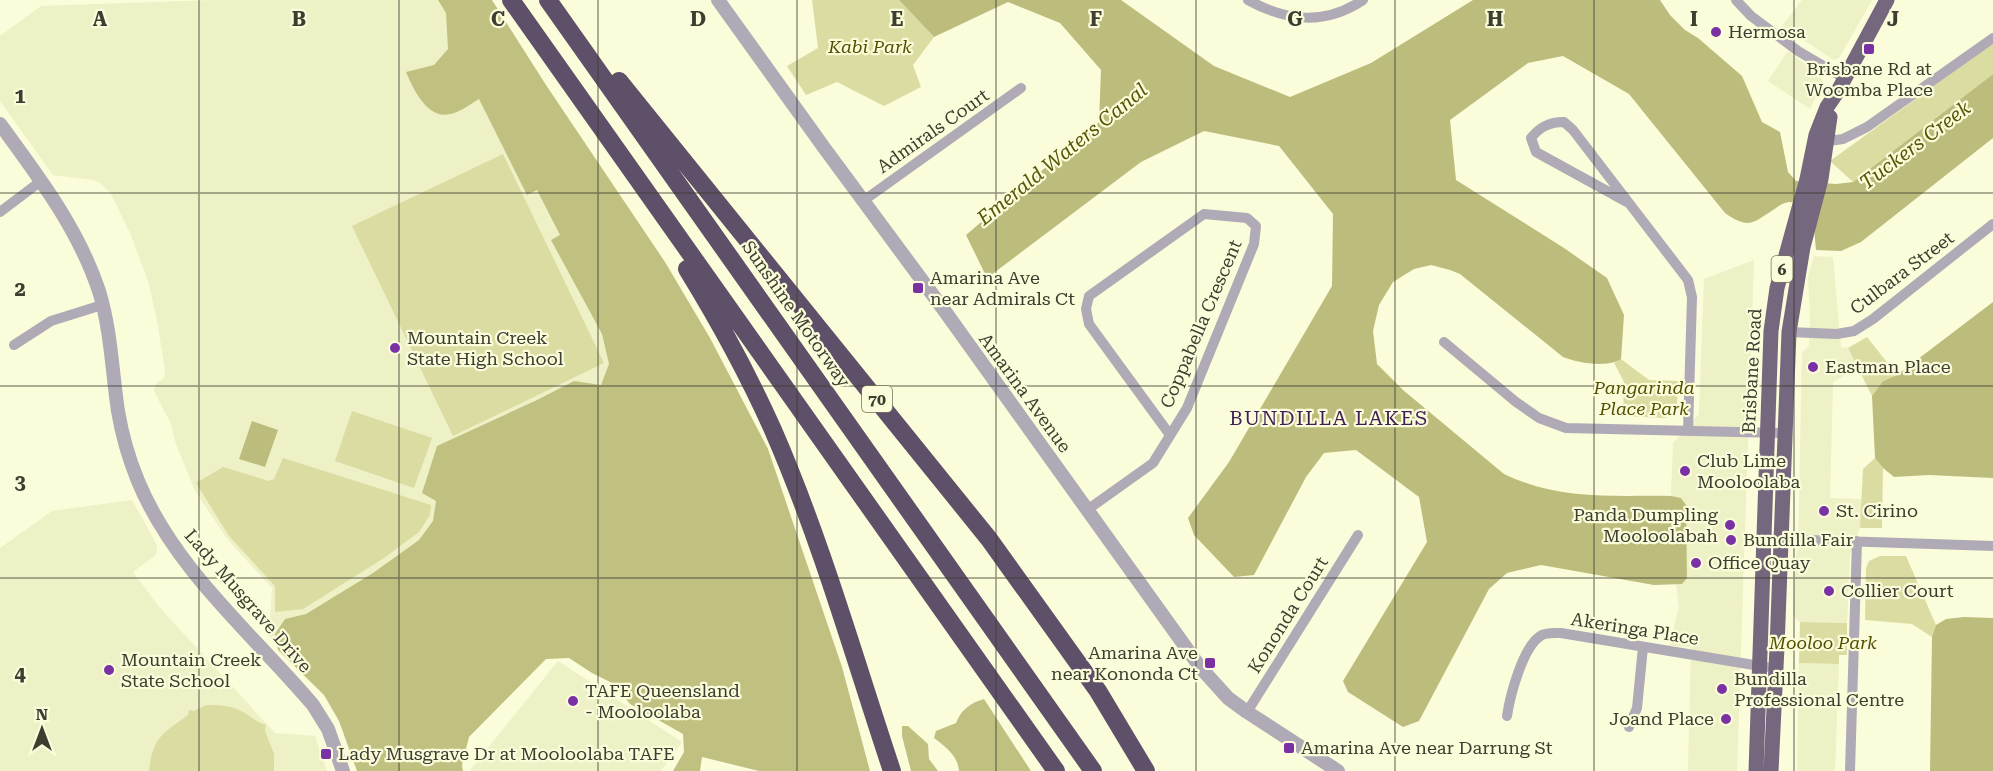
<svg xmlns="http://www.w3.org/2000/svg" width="1993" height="771" font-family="'Roboto Serif',serif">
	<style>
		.built { fill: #eef0c6 }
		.green { fill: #dbdca2 }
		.forest { fill: #c0c181 }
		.water { fill: #bcbd7d }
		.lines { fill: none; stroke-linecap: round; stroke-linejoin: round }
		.minor { stroke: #b0a9b6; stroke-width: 10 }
		.tertiary { stroke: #b0a9b6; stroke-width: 14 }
		.primary { stroke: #74677e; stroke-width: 15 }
		.motorway { stroke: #5f506a; stroke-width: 18 }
		.grid { fill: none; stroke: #3d3d30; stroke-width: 1.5; stroke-opacity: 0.55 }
		.poi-dot { fill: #7a31a4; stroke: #fbfcda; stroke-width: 2 }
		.labels { text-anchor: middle; stroke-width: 4.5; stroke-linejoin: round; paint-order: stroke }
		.shield { fill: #fbfcda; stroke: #767663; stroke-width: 1.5 }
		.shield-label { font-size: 16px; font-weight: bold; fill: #3d3d30 }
		.poi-label { font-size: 18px; fill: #3d3d30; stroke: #fbfcda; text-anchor: start }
		.park-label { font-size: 18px; font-style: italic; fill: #525000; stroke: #fbfcda }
		.street-label { font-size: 18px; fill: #3d3d30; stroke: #fbfcda }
		.water-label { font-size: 20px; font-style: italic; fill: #565506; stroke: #fbfcda }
		.neighbourhood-label { font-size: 20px; letter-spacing: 1.5px; fill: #411e56; stroke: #fbfcda }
		.grid-label { font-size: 20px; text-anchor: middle; font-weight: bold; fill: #3d3d30; stroke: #fbfcda; stroke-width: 4.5; stroke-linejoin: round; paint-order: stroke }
	</style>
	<rect width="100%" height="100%" fill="#fbfcda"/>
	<path class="built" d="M213,0H452L658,406L294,663L269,636L272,588L228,540L195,491L176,444L171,424L155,393L154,389L156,384L164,378L165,371L158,326L149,284L131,235L110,192L100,183L93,180L53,175L0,101V36L41,6Z
		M1802,0H1872L1839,58L1834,60L1782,26Z
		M1788,51L1821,77L1823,83L1810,109L1768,81Z
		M1814,256L1833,257L1841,347L1848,348L1858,368L1833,382L1830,498L1862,499L1860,528L1850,555L1847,623L1800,622L1793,616L1794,563L1798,549L1802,353L1809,346L1810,318L1808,276Z
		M1754,260L1737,771H1688L1691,647L1669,646L1679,607L1676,584H1682L1681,498L1671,496L1673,443L1699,414L1704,279Z
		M132,500L157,545L156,555L133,572L160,608L275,733L315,736L327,771H0V548L52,511Z
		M558,661L682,742L661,771H471V769Z
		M1799,663L1839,664L1835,771H1797Z"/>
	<path class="green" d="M812,0H899L934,37L913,65L921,87L884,106L837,82L806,95L787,66L818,48Z
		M1993,43V74L1853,182L1830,161Z
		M503,154L604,363L453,436L352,226Z
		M1867,337L1897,375L1883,381L1872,396L1848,348Z
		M1621,359L1649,380L1678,381L1677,404L1671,415L1665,418L1623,416L1624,382L1614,363Z
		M352,411L432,438L414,488L335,461Z
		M283,458L431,505L430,515L419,532L384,558L303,609L275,612V586L229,536L196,483L223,467L269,481L274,479Z
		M1875,458L1883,468L1882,528H1860L1863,469Z
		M1880,556H1906L1936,625L1932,637L1912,624L1865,620L1866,568L1869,561Z
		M1800,622L1847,623V655H1839V664L1799,663Z
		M206,705C218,705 230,705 241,711C250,715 257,723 266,725L265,731L274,754V771H149C153,737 162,734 188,715L189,710L194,711Z"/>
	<path class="forest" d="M438,0H492L546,85L665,262L710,338L768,449L842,667L870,771H759L702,757L700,771H673L684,752L683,734L630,704L614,684L592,673L569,658L546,659L469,737L462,765L463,771H357L339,721L324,695L278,650L275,634L285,619L306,614L373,573L419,540L433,521L436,501L422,493L437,446L537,400L574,381L601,385L609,364L602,334L551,240L560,235L537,190L527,195L479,99C470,104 461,112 450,114C427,120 413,88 406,72L434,65L448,49L446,13Z
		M984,699L1029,768L1031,771H959C958,756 946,747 934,738L936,731L956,723C961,710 970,703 984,699Z
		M902,726H908L928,744L929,759L938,771H911L902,736Z"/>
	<path class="water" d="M899,0H1121L1214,66L1290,97L1371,63L1473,0H1660L1670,15L1685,30L1698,38L1742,76L1762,122L1780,132L1788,172L1796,181L1836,184L1853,182L1993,74V138L1861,242L1841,251L1816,250L1812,208C1805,206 1796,202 1789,202C1783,203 1780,205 1776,208C1753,223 1749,230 1725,213L1629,94L1563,56L1528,63L1450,120L1456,180L1564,248L1607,278L1624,315L1621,359C1608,368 1577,363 1563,357L1460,274L1450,270L1431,265L1414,269L1393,282L1379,305L1373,331L1377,364L1403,390L1504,474C1560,501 1611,495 1671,496L1681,498L1686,505L1687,578L1682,584L1654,585L1541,565L1507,573L1489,589L1419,721L1403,727L1348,692L1343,681L1427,542L1419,497L1356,450L1324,453L1306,477L1254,575L1234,577L1194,535L1188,518L1229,462L1332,286L1333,214L1279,146L1204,131L1141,162L987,278L966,235L1099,122L1101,70L1060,23L1008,2L934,37Z
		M1993,302V478L1929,475L1894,477L1883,468L1875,458L1872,396L1883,381L1897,375Z
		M252,421L278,430L265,467L239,459Z
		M1964,617L1993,618V771H1930L1932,637L1936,625L1946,619Z"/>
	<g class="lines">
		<path class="minor" d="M1248,0C1286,21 1324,26 1363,0
			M1736,0L1751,16L1798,51L1844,78
			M1821,142L1843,139L1867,127L1993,38
			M863,201L1021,88
			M1627,202L1536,152L1531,138C1540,127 1549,122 1564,122L1573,130L1688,280L1692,297L1688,431
			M0,212L41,181
			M1789,332L1837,334L1854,331L1873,319L1993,224
			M1444,342L1516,402L1539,418L1566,428L1784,433
			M14,345L51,321L102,305
			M1087,510L1153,463L1187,408L1254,244L1256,226L1247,218L1204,214L1089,296L1086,309L1089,324L1170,435
			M1780,539L1993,546
			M1247,712L1358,535
			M1507,716C1510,696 1523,645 1542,635C1548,632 1555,633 1561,633L1766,667
			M1629,727L1637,708L1643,647
			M1850,771L1857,541"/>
		<path class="tertiary" d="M718,0L825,149L944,310L1200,667L1228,698L1247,712L1338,771
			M0,124C38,176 78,228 99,291C111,330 112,371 118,411C122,435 129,459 138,481C175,570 252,633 313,705L328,729L343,771"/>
		<path class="primary" d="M1756,771L1771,331L1777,288L1807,179L1816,135L1827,107L1838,91L1887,0
			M1771,771L1777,647L1789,332L1803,247L1821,179L1830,117"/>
		<path class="motorway" d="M511,0L1056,771
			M548,0L1093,771
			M619,81L989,539L1098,691L1146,771
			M687,269C719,321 748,374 773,430C821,540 854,657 892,771"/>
	</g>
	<path class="grid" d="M199,0V771M399,0V771M598,0V771M797,0V771M996,0V771M1196,0V771M1395,0V771M1594,0V771M1794,0V771M0,193H1993M0,386H1993M0,578H1993"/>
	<g class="poi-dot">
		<circle cx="1716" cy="32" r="6"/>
		<rect x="1863" y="43" width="12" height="12" rx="3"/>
		<rect x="912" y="282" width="12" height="12" rx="3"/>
		<circle cx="395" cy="348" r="6"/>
		<circle cx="1813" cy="367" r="6"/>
		<circle cx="1685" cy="471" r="6"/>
		<circle cx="1824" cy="511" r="6"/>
		<circle cx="1730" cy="525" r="6"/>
		<circle cx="1731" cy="540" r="6"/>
		<circle cx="1696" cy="563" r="6"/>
		<circle cx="1829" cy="591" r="6"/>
		<rect x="1204" y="657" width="12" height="12" rx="3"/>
		<circle cx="109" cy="670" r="6"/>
		<circle cx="1722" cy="689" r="6"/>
		<circle cx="573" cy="701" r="6"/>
		<circle cx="1726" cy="719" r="6"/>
		<rect x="1283" y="742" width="12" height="12" rx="3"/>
		<rect x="320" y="748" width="12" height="12" rx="3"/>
	</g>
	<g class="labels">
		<g class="shield">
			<rect x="1771.5" y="256" width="21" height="26" rx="4.5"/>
			<rect x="862" y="386" width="30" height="26" rx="4.5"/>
		</g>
		<g class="shield-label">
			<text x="1782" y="275">6</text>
			<text x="877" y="405">70</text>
		</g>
		<g class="poi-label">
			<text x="1728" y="38">Hermosa</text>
			<text x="1869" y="75" text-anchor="middle">Brisbane Rd at<tspan x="1869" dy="21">Woomba Place</tspan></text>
			<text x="930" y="284">Amarina Ave<tspan x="930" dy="21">near Admirals Ct</tspan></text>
			<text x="407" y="344">Mountain Creek<tspan x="407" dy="21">State High School</tspan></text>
			<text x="1825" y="373">Eastman Place</text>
			<text x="1697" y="467">Club Lime<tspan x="1697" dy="21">Mooloolaba</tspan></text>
			<text x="1836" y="517">St. Cirino</text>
			<text x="1718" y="521" text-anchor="end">Panda Dumpling<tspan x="1718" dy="21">Mooloolabah</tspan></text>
			<text x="1743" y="546">Bundilla Fair</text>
			<text x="1708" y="569">Office Quay</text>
			<text x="1841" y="597">Collier Court</text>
			<text x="1198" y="659" text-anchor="end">Amarina Ave<tspan x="1198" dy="21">near Kononda Ct</tspan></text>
			<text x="121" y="666">Mountain Creek<tspan x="121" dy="21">State School</tspan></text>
			<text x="1734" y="685">Bundilla<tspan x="1734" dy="21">Professional Centre</tspan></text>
			<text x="585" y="697">TAFE Queensland<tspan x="585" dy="21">- Mooloolaba</tspan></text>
			<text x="1714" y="725" text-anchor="end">Joand Place</text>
			<text x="1301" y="754">Amarina Ave near Darrung St</text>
			<text x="338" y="760">Lady Musgrave Dr at Mooloolaba TAFE</text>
		</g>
		<g class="park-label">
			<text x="870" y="53">Kabi Park</text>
			<text x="1644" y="394">Pangarinda<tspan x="1644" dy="21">Place Park</tspan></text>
			<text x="1823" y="649">Mooloo Park</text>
		</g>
		<g class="street-label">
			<text transform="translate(933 131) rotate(-35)" y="6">Admirals Court</text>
			<text transform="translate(1902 273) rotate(-37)" y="6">Culbara Street</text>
			<text transform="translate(796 314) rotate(55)" y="6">Sunshine Motorway</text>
			<text transform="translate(1201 324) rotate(-67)" y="6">Coppabella Crescent</text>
			<text transform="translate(1752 371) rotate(-87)" y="6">Brisbane Road</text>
			<text transform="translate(1025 393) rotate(54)" y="6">Amarina Avenue</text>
			<text transform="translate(248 601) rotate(49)" y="6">Lady Musgrave Drive</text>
			<text transform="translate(1288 615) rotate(-58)" y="6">Kononda Court</text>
			<text transform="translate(1635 629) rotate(9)" y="6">Akeringa Place</text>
		</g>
		<g class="water-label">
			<text transform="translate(1915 145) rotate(-37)" y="7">Tuckers Creek</text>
			<text transform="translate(1062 154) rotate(-39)" y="7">Emerald Waters Canal</text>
		</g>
		<g class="neighbourhood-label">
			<text x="1329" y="425">BUNDILLA LAKES</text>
		</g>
	</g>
	<g class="grid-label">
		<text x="100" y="26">A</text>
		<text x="299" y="26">B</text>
		<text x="498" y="26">C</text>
		<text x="698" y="26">D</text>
		<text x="897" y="26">E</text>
		<text x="1096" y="26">F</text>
		<text x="1295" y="26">G</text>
		<text x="1495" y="26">H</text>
		<text x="1694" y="26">I</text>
		<text x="1893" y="26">J</text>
		<text x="20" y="103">1</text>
		<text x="20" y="296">2</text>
		<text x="20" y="489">3</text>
		<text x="20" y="681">4</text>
	</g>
	<g transform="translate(42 729)" stroke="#fbfcda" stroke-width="4.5" paint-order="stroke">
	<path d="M0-4.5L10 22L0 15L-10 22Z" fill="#3d3d30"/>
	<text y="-9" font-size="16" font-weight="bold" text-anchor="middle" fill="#3d3d30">N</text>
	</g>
</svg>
